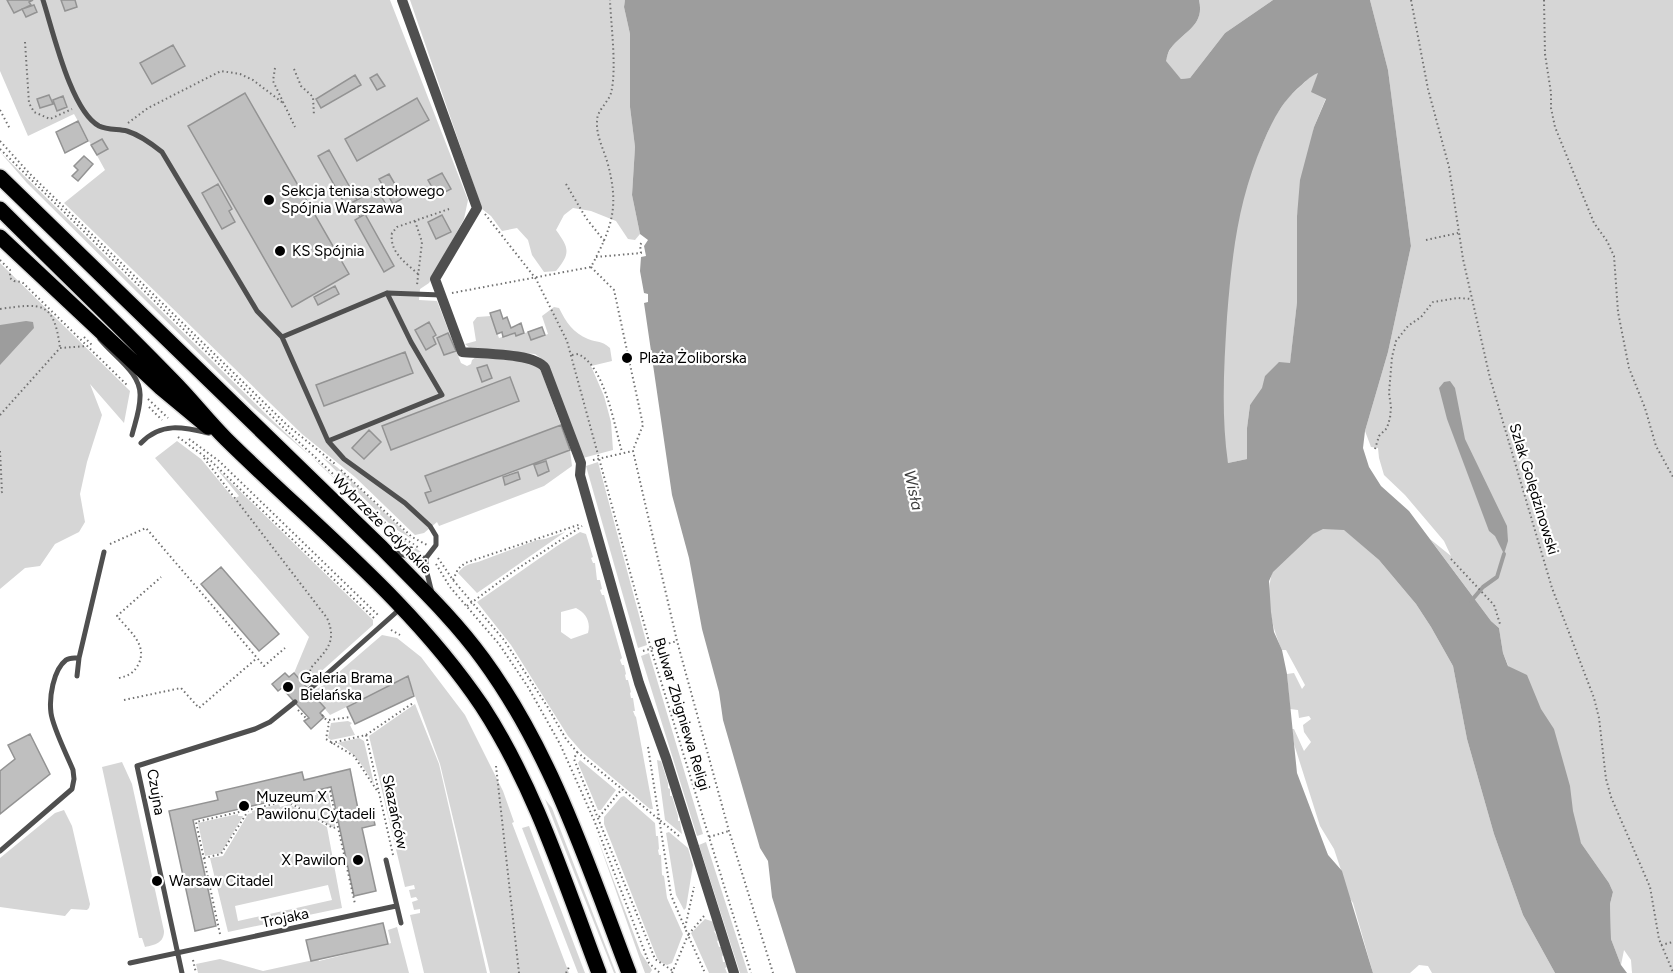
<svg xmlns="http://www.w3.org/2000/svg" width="1673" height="973" font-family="Figtree,sans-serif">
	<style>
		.green { fill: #d6d6d6; fill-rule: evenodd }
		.water { fill: #9d9d9d; fill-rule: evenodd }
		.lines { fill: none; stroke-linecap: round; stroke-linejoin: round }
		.stream { stroke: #9d9d9d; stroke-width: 4 }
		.building { fill: #bfbfbf; stroke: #939393; stroke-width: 1.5 }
		.primary-casing { stroke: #dbdbdb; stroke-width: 18 }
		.path { stroke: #717171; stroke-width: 2; stroke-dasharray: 1.5 3; stroke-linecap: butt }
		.lane { stroke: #4f4f4f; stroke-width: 5 }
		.street { stroke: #4f4f4f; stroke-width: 10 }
		.primary { stroke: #000; stroke-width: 15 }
		.poi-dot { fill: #000; stroke: #fff; stroke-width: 2 }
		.labels { text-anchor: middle; stroke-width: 4.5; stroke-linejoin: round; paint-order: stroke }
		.poi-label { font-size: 15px; fill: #000; stroke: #fff; text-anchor: start }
		.street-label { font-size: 15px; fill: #000; stroke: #fff }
		.water-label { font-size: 16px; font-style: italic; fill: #3e3e3e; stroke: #fff }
	</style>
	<rect width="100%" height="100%" fill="#fff"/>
	<path class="green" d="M0,0H390L468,200L464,219L429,283L420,289L419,300L437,301L461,363L467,366L471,364L472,360L476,357L532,362L541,371L570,450L572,466L544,486L439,526L437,522L424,533L415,535L355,477L302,434L64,203L105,170L74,114L28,136L0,71Z
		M410,0H625L624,7L630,34V107L635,147L632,195L640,234L635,240L628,239L616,221L591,211L573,208L564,215L556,230C569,248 571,253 556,271L544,272L532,255L528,240L517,228L502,231L491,216L482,209Z
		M1199,0H1273L1225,33L1190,78L1181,79L1165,61C1167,57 1168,52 1171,48C1184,31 1205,26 1199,0Z
		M1370,0H1673V973H1632L1631,960L1624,950L1621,965L1611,939L1610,904L1613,892L1609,883L1581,843L1503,653L1499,628L1491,621L1430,539L1451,556L1444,541L1405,495L1384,475L1379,458L1378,448L1371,447L1365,431L1388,352L1411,246L1388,70Z
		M1318,72L1326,98L1314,127L1297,216V302L1290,364L1250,405L1247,428V459L1228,463L1204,379L1241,203L1250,172L1274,118L1287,99L1310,77Z
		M0,152L272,420L388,529L421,552L413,553L408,550L322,466L254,408L27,183Z
		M0,263L130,391L124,423L90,384L102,415L87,462L80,494L85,522L79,532L55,544L40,566L25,568L0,589Z
		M554,307L559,308C566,322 573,333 588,339C598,343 601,340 610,348L612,361L591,366L604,396L611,422L613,450L583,458L548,366L546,362L535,354L470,348L465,344L476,341L473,322L477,317L491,316L499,338L515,333L516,336L528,332L531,340L548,334L542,316Z
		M177,441L201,459L234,499L239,496L216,468L373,620V625L316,676L307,688L294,673L309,637L155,458Z
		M322,457L337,467L412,539L394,528Z
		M598,462L647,645L638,648L586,466Z
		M1323,511L1379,560L1416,604L1431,627L1453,666L1467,739L1494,834L1523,915L1555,973H1432L1428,966L1419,965L1410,973H1373L1353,903L1327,866L1326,851L1328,855L1341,870L1334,849L1320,826L1294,744L1292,729H1294L1304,751L1311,742L1304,732L1303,725L1311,719L1309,716L1299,718L1298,710L1290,709L1287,674L1294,673L1302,689L1305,685L1286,650H1282C1270,623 1262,586 1278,559C1287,544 1310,524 1323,511Z
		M565,532L477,593L458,573C464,565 469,564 478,562L537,540L545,539Z
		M580,532L586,534L593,557L591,558L593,563H595L597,580H600L602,589L600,590L602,595H604L622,658L620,660L622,665H624L626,674L625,675L626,680H628L631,692L630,693L631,698H633L635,711H633L635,716L636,717L653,809H650L582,752L568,736L511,645L477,602L557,546ZM576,608C586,613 591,622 588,633L571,639L561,632V612Z
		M382,635L397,638L421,657L465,715L503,791L514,822L512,823L569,973H490L440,764L408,677L330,715L311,692L324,685Z
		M649,653L703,834L697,836L641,656Z
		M415,704L439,764L487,973H424L410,915L420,913V909L414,910L412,902L418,900L416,897L411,898L409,890L415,889L414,885L405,887L369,736Z
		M348,721L352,723L350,725L355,735L331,740L328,738L331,723Z
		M359,738L364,741L374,784C363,767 356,753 337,743Z
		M580,760L616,790L601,810H598L578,763Z
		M657,760L661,761L668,783V788L670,789V796H672L678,816V821H680L682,834L665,820Z
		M122,762L132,784L164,931C164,943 155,945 145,947L142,938H139L102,767Z
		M328,792L335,826L332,827L293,803L292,801Z
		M624,796L655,823L656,836H658L659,849L658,850L659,855H661L662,875L664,876L667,898L683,934L672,963L667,965L660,962L657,958L604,824V817L621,797Z
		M545,799L552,808L616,973H614Z
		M279,804L280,807L289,804L327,827L342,908L228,932L210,858L223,856L248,814L252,813V811ZM328,885L332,900L238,921L235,906Z
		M64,810L72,826L90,904L89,908L87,910L71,909L65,916L0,907V858L55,813Z
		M238,814V816H243L221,853L205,856L198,823Z
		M529,826L585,973H578L522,828Z
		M669,832L688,848L693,865L686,908L684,910L676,895L666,833Z
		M596,834L641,953L652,970L650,973H645L642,965Z
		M706,842L748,973H740L699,845Z
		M705,919L714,922L716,930L714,931L719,940L717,941L719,947H721L724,955L722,956L723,962H725L727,967L725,968L727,973H709L691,933Z
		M397,927L409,973H198L196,964L220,959L263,971L318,959L319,961L391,943L388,930Z"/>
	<path class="water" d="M625,0H1199C1205,26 1184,31 1171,48C1168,51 1167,57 1166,61L1181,79L1190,78L1225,33L1273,0H1370L1388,70L1411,246L1388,352L1365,431L1363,448L1369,467L1381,486L1409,511L1491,621L1499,628L1503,653L1508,666L1527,675L1541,709L1554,729L1570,786L1573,811L1581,843L1609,883L1613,892L1610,904L1611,939L1621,965L1627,973H1555L1523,915L1494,834L1467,739L1453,666L1431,627L1416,604L1379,560L1344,530L1323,529L1313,534L1273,572L1269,581L1271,612L1274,632L1282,650L1287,674L1297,773L1328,855L1342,871L1373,973H796L772,897L768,861L760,848L723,720L719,692L702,629L689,558L672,495L644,303L648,302V294L644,293L640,271L641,257L646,256L644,246L648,240L640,234L632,195L635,147L630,107V34L624,7ZM1318,73L1311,92L1326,99L1314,127L1300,180L1297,216V302L1290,363L1279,362L1265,376L1262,388L1250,405L1247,428V459L1228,463C1221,414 1224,366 1227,317C1232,255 1238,200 1263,143C1272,122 1280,105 1297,89C1304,83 1310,76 1318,73Z
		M26,321L33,322L34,328L0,365V325Z
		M1450,381L1455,388L1465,439L1507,526L1508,541L1504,554L1495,536L1489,531L1447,419L1439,388L1444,382Z"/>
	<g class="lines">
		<path class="stream" d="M1471,601L1483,587L1497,577L1504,554"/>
	</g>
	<path class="building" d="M7,0H33L29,2L31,5L14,13Z
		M61,0H75L77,7L65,11Z
		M34,5L37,12L26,17L22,9Z
		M173,45L185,66L152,84L140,63Z
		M377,74L385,86L377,90L370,78Z
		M355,75L361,85L321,108L316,99Z
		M245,93L349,274L292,307L188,126Z
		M49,95L53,104L40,108L37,99Z
		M63,96L67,107L57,111L53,100Z
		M417,98L429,120L357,161L345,139Z
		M78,121L88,141L65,153L56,132Z
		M102,139L108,149L97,155L91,145Z
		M329,150L357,200L346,206L318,156Z
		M84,156L93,164L78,181L72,176L78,170L74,166Z
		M442,173L451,189L437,196L428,180Z
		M389,174L403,198L393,204L379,179Z
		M218,184L232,209L229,211L235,222L222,229L202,193Z
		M377,189L385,203L360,217L351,203Z
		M365,214L394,266L384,272L355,220Z
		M442,215L451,232L436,239L428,222Z
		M335,286L339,294L318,305L314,297Z
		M500,310L503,319L507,317L511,328L521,323L524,333L516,336L515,333L503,337L502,332L497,334L490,313Z
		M429,322L436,335L433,337L436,344L426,350L415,330Z
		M542,327L545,335L531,340L528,332Z
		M448,333L456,351L444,355L437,338Z
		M405,352L413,373L324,406L316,385Z
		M487,365L492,378L482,382L477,368Z
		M510,377L519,401L391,450L382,426Z
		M561,425L570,450L429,503L425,493L431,491L425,476Z
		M369,430L381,442L364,459L352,448Z
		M546,461L549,471L538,476L534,465Z
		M518,472L520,479L505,485L503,477Z
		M221,567L279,634L259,651L201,584Z
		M285,673L289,677L294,673L325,708L320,713L324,717L311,729L304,721L309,718L282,688L278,691L272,684Z
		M408,676L414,696L355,724L347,707Z
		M30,734L50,774L0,814V771L15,759L8,745Z
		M350,769L360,819L373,816L375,825L362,828L376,891L354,896L331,787L193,820L216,926L195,931L169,811L218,800L216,792L302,772L304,780Z
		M383,923L388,944L311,961L306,940Z"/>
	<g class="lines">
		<g class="primary-casing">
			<path id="primary" d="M0,177L382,548C417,584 454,619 483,659C552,753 588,866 629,973
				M0,209C57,266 116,322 172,380C191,399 207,420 226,439C314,526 412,602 482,706C535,787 565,883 599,973
				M0,237L161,388L208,427"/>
		</g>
		<path class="path" d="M1411,0L1428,89L1449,167L1463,259L1490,378L1552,588L1594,698L1599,718L1606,779L1611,797L1650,887L1659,939L1673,972
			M1544,0L1545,54L1551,93V108L1555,127L1594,223L1607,241L1614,256L1618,312L1629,368L1645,408L1656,446L1673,477
			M25,42L29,103L34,112L50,119L72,109
			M275,68L273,81L295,127
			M294,69L301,86L313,97L314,116
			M0,110L10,129
			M128,123L148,108L221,71L240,74L253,80L283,103
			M0,141L29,173L287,425L335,464
			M0,149L285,429L396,533L419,548
			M566,184L586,218L605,242
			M485,214L536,279L567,341L651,649L751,973
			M415,221L422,242L417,285
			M1426,240L1458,233
			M596,257L641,253L640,245L643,241
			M0,260L10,270V278L14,281L22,282L128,386
			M591,267L614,290L643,425L633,450
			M418,274C406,263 389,252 392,233L397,227L449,209
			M452,293L591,267C612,227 620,207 607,161C603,148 596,135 597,121C597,110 608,103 611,93C617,69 611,26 610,0
			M0,309C42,303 54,301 60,348
			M84,337L92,345
			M572,355L578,354C605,366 614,425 622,452
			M148,399L168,418
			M149,407L162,420
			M0,415L60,348L87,346
			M178,437L211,461L374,618
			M189,439L219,461L378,615
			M1375,449L1379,436L1387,428L1390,418L1391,407L1389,393L1392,357L1396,341L1408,326L1421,317L1433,302L1458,298L1472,299
			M0,451L2,492L0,493
			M204,458L327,618C338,643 325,651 310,669L311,677
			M593,460L633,451L677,641L729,831L773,973
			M341,470L412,537L427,545
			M110,544L146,528L264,666L285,648
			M438,558L453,580L504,640L547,706L566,739L577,752L574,759L655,959L673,971
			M1451,559L1494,605L1500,624
			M436,564L450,587L499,644L528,687L560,744L594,820L649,963L660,973
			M453,580L458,569L465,563L581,524
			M467,606L514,571L582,526
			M391,630L400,635
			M643,651L677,641
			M119,678C128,676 134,673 138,665C149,645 128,630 117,616L161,577
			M124,700L181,688L199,708L257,658
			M298,710L307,719
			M322,715L329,723L326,739L354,756L378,792
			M329,720L351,717
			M366,735L393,855
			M331,743L366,735L413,703
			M648,747L671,895L685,928
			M577,752L679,836
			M496,766L519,973
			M287,801L333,828L338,827
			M599,817L622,789
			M709,837L729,831
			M204,858L221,854L248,811
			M704,916L688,935L705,973
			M220,934L196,822L330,791L355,904
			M1661,945L1673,942
			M193,960L196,973
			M566,973L570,965
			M672,973L688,935L685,928L694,887"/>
		<path class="lane" d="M43,0C53,31 71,111 99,126C107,130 118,129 127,131C140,135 152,144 162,152L257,311L282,337L328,441L344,459L405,503L430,526L436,536V545L426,558H415L393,552
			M282,337L387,293L441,295
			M100,339C113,356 142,373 140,397C140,410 135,423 132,435
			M328,441L442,395L411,342L387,293
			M141,443C161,422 183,427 209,433
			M426,558V569L432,593
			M77,676L79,658L104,552
			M309,690L401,608
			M0,851L72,789L74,779L73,770C67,755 53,728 51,713C49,698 53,670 66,660C70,657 74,658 79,658
			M386,860L401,923
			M130,963L396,906
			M182,973L137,766L255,729L270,722L295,702"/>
		<path class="street" d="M402,0L477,208L435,279L462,352C481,354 535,353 545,368L581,463L580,475L639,683L666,758L734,973"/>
		<use href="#primary" class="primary"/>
	</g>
	<g class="poi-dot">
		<circle cx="269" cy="200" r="6"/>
		<circle cx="280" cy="251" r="6"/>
		<circle cx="627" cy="358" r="6"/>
		<circle cx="288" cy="687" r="6"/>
		<circle cx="244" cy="806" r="6"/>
		<circle cx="358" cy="860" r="6"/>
		<circle cx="157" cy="881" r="6"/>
	</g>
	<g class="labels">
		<g class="poi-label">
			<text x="281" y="196">Sekcja tenisa stołowego<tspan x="281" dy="17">Spójnia Warszawa</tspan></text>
			<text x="292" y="256">KS Spójnia</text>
			<text x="639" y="363">Plaża Żoliborska</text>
			<text x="300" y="683">Galeria Brama<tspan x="300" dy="17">Bielańska</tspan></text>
			<text x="256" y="802">Muzeum X<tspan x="256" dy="17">Pawilonu Cytadeli</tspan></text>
			<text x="346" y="865" text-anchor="end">X Pawilon</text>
			<text x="169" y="886">Warsaw Citadel</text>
		</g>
		<g class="street-label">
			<text transform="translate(1534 489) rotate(73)" y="5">Szlak Golędzinowski</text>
			<text transform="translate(382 524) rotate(45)" y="5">Wybrzeże Gdyńskie</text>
			<text transform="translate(682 714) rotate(73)" y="5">Bulwar Zbigniewa Religi</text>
			<text transform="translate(156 792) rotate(80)" y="5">Czujna</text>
			<text transform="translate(395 812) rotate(78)" y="5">Skazańców</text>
			<text transform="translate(285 918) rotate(-12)" y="5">Trojaka</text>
		</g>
		<g class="water-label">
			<text transform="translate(914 490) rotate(78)" y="6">Wisła</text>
		</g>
	</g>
</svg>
